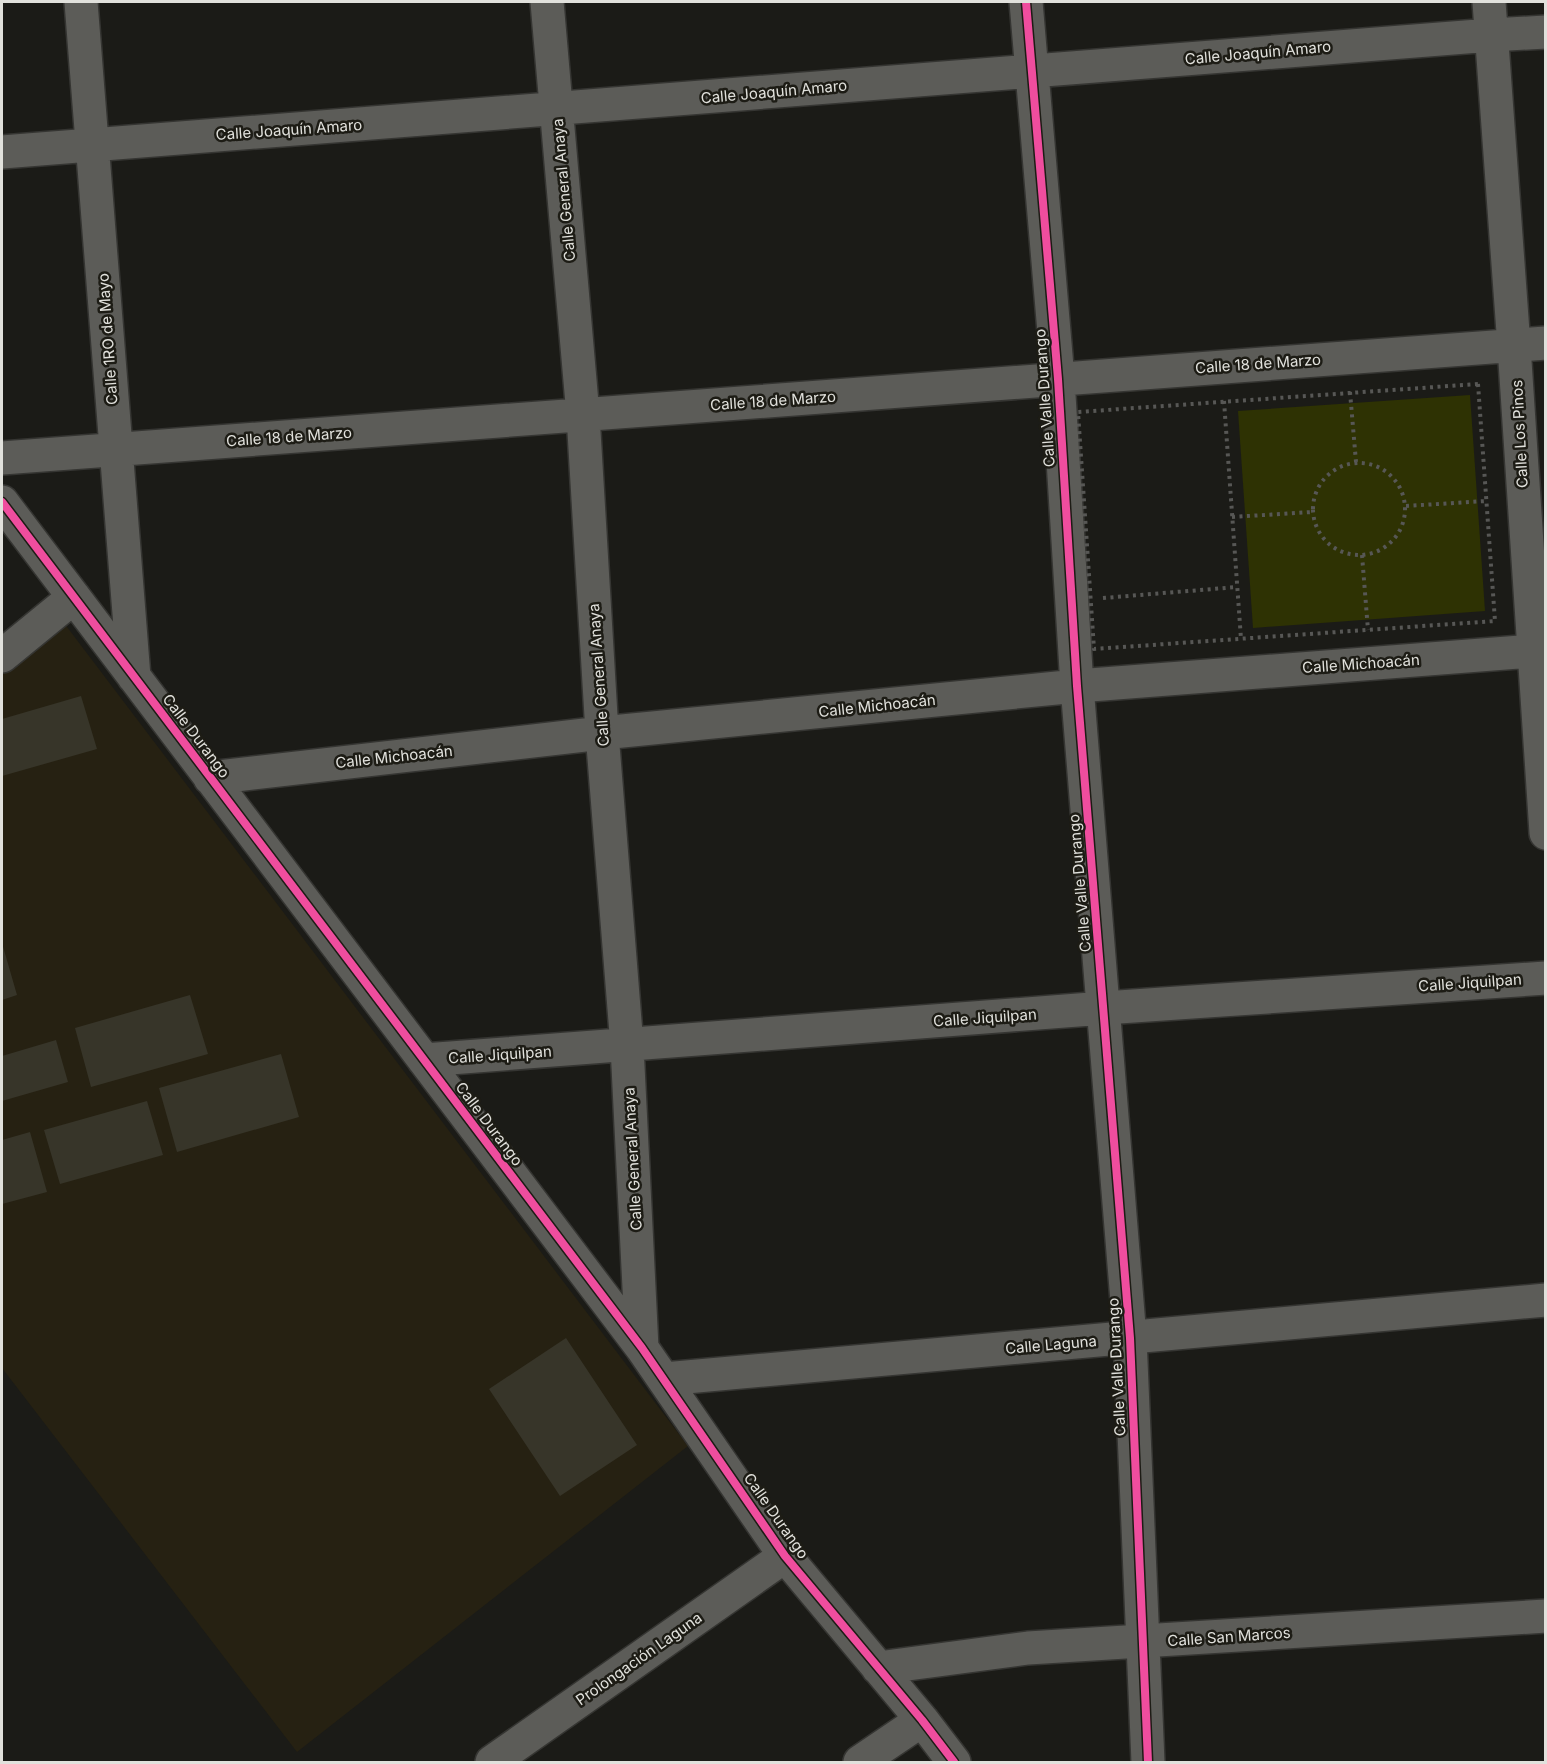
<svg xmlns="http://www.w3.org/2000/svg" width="1547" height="1764" font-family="Inter,sans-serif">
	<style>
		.education { fill: #262112 }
		.green { fill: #2e3203 }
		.building { fill: #373529 }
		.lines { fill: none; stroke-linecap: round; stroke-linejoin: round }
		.minor-casing { stroke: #353532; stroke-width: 36 }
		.path { stroke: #575755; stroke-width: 4; stroke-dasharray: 3 4.5; stroke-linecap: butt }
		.minor { stroke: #5c5c58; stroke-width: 33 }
		.cycleway-casing { stroke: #1d1c15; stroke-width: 11 }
		.cycleway { stroke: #ef4d9e; stroke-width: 8 }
		.labels { text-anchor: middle; stroke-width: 5; stroke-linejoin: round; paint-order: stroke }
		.street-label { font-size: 15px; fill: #e1e1dc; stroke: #1d1c15 }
	</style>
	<rect width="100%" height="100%" fill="#1b1b17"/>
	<path class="education" d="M64,623L688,1446L297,1752L2,1368V672Z"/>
	<path class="green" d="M1470,395L1485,611L1253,628L1238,411Z"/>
	<path class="building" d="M81,696L97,749L2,776V719Z
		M2,943L17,995L2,1000Z
		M190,995L208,1054L91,1087L75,1028Z
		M56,1040L68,1082L2,1101V1056Z
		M281,1054L299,1117L177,1152L159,1088Z
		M147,1101L163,1155L60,1184L44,1130Z
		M30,1132L47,1192L2,1204V1140Z
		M566,1338L637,1445L560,1496L489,1389Z"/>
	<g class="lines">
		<g class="minor-casing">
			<path id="minor" d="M81,2L134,677
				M547,2L583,415L602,733L627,1046L642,1348
				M1026,2L1058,379L1077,686L1130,1338L1148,1762
				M1489,2L1514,346L1546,833
				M2,152L1491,35L1546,32
				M2,458L1546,343
				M2,502L642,1348L785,1556L922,1720L954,1762
				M2,656L74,597
				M210,778L602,733L1077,686L1546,650
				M424,1060L1104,1008L1546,978
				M664,1379L1546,1300
				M878,1668L1028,1648L1546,1616
				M492,1762L785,1556
				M860,1762L922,1720"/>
		</g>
		<path class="path" d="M1478,384L1495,621L1094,649L1078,412Z
			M1350,392L1356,462
			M1224,401L1241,639
			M1313 509a46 46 0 1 1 92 0a46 46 0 1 1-92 0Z
			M1406,506L1486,501
			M1232,517L1312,512
			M1362,555L1368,630
			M1103,598L1237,587"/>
		<use href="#minor" class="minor"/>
		<g class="cycleway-casing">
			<path id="cycleway" d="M1026,2L1058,379L1077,686L1130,1338L1148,1762
				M2,502L642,1348L785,1556L922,1720L954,1762"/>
		</g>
		<use href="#cycleway" class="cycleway"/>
	</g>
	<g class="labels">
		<g class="street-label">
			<text transform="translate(1258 53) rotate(-5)" y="5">Calle Joaquín Amaro</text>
			<text transform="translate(774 92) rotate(-5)" y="5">Calle Joaquín Amaro</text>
			<text transform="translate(289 130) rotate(-4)" y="5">Calle Joaquín Amaro</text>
			<text transform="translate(564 190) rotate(-95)" y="5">Calle General Anaya</text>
			<text transform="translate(108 339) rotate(-94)" y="5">Calle 1RO de Mayo</text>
			<text transform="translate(1258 364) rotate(-4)" y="5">Calle 18 de Marzo</text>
			<text transform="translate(1045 398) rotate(-94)" y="5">Calle Valle Durango</text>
			<text transform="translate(773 401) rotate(-4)" y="5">Calle 18 de Marzo</text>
			<text transform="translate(1520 434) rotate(-93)" y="5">Calle Los Pinos</text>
			<text transform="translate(289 437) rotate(-4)" y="5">Calle 18 de Marzo</text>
			<text transform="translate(1361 664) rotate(-4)" y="5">Calle Michoacán</text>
			<text transform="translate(599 675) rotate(-94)" y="5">Calle General Anaya</text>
			<text transform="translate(877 706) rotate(-6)" y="5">Calle Michoacán</text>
			<text transform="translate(196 736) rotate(53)" y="5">Calle Durango</text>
			<text transform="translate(394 757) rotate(-6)" y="5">Calle Michoacán</text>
			<text transform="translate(1080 883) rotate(-95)" y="5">Calle Valle Durango</text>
			<text transform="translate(1470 983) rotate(-4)" y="5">Calle Jiquilpan</text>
			<text transform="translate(985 1018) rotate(-4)" y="5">Calle Jiquilpan</text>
			<text transform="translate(500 1055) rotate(-4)" y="5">Calle Jiquilpan</text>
			<text transform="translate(489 1124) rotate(53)" y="5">Calle Durango</text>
			<text transform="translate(633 1159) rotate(-93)" y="5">Calle General Anaya</text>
			<text transform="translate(1051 1345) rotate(-5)" y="5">Calle Laguna</text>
			<text transform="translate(1117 1367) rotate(-93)" y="5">Calle Valle Durango</text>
			<text transform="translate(776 1516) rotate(55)" y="5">Calle Durango</text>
			<text transform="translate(1229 1637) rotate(-4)" y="5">Calle San Marcos</text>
			<text transform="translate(639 1659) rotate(-35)" y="5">Prolongación Laguna</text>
		</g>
	</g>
	<rect width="1547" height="1764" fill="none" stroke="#e1e1dc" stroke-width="6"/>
</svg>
